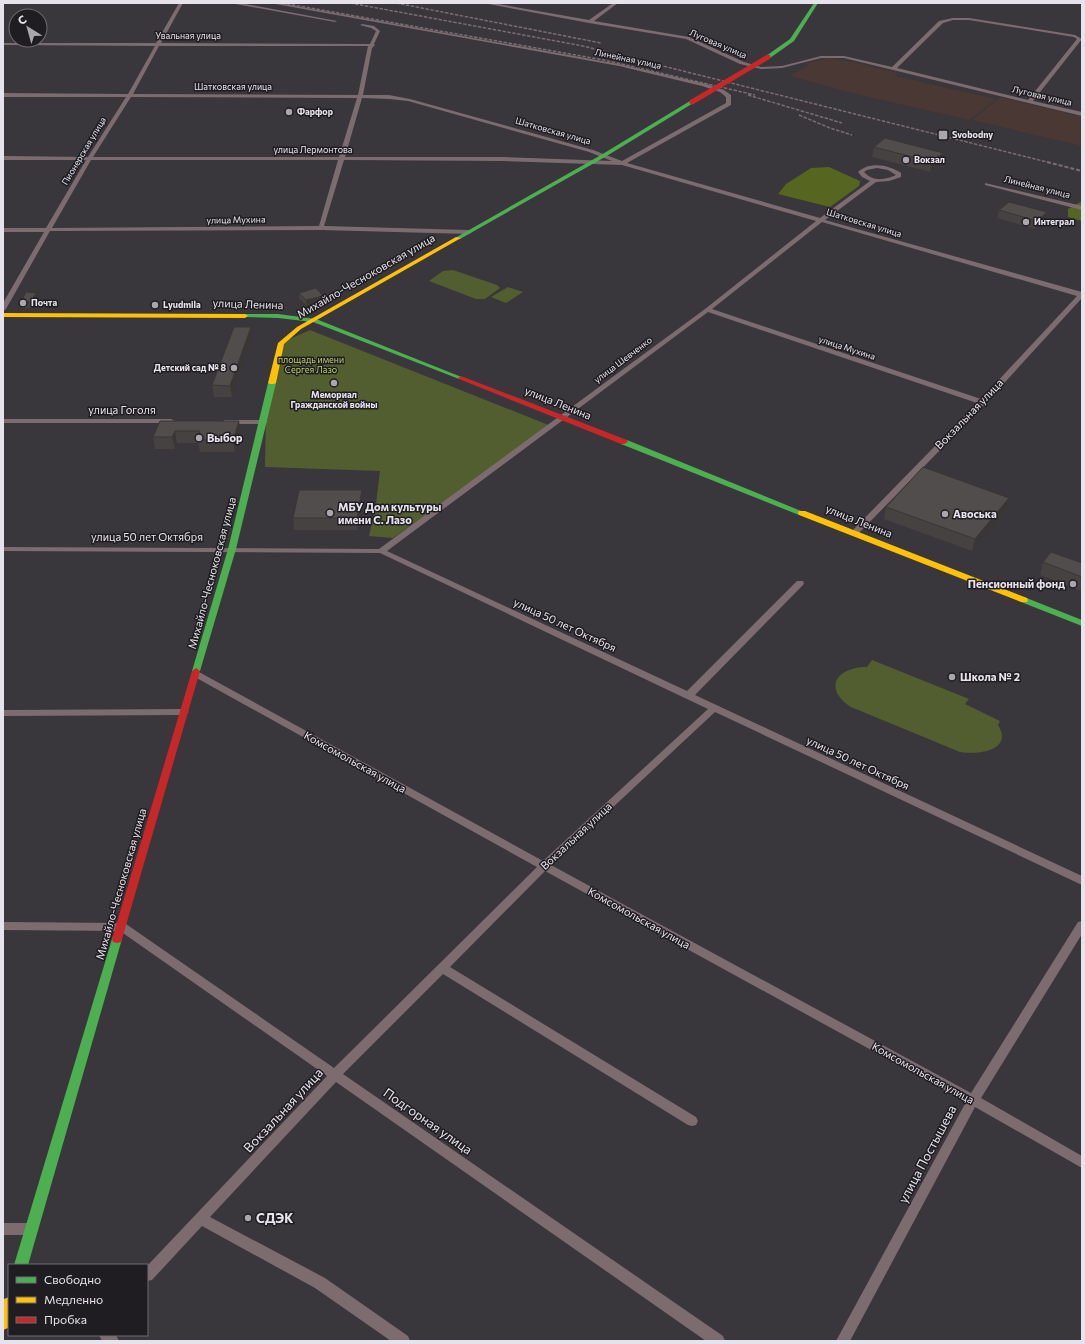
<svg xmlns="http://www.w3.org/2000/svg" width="1085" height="1344" font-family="Commissioner,sans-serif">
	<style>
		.industrial { fill: #493834 }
		.green { fill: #525e30 }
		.forest { fill: #56651f }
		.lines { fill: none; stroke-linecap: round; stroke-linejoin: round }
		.street { fill: #7c6c70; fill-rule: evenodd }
		.fast { fill: #4caf50; fill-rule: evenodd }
		.slow { fill: #ffc107; fill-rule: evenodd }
		.jam { fill: #c62828; fill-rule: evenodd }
		.rail-far1 { stroke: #776d72; stroke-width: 1.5; stroke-dasharray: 3.5 1.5; stroke-linecap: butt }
		.rail { stroke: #776d72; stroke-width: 2; stroke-dasharray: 4 2; stroke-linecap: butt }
		.jam-bridge { stroke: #c62828; stroke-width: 5 }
		.wall { fill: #464242 }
		.shaded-wall { fill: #393636 }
		.building { fill: #514d4d; stroke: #393636 }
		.poi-dot { fill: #aaa6ae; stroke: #1f1c22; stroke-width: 1.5 }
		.labels { text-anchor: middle; stroke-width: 3; stroke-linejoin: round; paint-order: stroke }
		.far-street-label { font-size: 9px; fill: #e7e3ec; stroke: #1f1c22 }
		.far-poi-label { font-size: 9px; font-weight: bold; fill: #e7e3ec; stroke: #1f1c22; text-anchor: start }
		.far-park-label { font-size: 9px; fill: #b7d267; stroke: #1f1c22 }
		.street-label { font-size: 11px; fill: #e7e3ec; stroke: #1f1c22 }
		.poi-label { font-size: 11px; font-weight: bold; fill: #e7e3ec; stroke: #1f1c22; text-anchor: start }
		.near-street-label { font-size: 13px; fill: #e7e3ec; stroke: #1f1c22 }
		.near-poi-label { font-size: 13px; font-weight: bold; fill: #e7e3ec; stroke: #1f1c22; text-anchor: start }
	</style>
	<rect width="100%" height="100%" fill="#39363c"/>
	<path class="industrial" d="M828,58L852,62L898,73L895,76L996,99L969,120L852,93L790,76L809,65L808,63Z
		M1000,97L1082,117V146L972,120Z"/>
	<path class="green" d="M453,270L497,285L500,288L485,299H476L429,281L443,271Z
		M508,287L523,292L506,303L491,297Z
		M310,330L551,426L393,538L369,536L376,504L380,471L265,467L266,413L281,343Z
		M872,660L969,699L965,704L1000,721L998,725C1014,751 977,755 960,752L851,707C822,688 837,667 867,667Z"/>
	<path class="forest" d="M829,167L860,181L859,186L830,207L778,194L786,184L811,168Z
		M1082,201V221L1068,217V209Z"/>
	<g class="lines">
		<path class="street" d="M179,3H183L161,43L370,44L376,31L371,28L360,25L362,24L374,26L380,31L374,44L375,45L372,48L363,95H389L410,99L593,150L622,161L726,103V97L720,92L702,86L619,66L270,3H279L619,64L706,84L724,90L731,95V105L627,163L820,218L870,181L862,177L858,172C870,161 889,165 901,173V177L889,181L876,182L825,220L1082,292V298L985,404L858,534H855L851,532L977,403L708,312L387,551L687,691L797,581H803L804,583L803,585L695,695L1082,876V885L715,712L551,865L971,1093L1078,922L1082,921V934L981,1098L1082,1156V1168L975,1107L850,1341H836L966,1102L545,871L450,967L696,1117L698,1121L696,1125L692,1126L688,1125L443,974L343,1074L723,1336L725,1341H706L336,1082L210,1217L325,1278L408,1336L410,1341H391L315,1288L202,1226L152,1280L147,1281V1266L327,1076L120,931L3,930V922L122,923L126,924L334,1068L537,867L193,676L191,674L193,672H199L543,861L708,709L380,553L3,551V547L379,549L705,309L816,221L622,165L503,161L344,160L324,226L469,230L472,232L469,234L321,230L50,231L6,309L3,311V303L44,232H3V228H46L86,160H3V156L88,157L126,97H3V93L128,94L155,46L3,45V43H156ZM159,46H368L358,95L133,94ZM131,97L357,98L339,157H93ZM362,98L389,99L408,101L589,152L612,161L503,157H345ZM91,160H338L319,226L52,228ZM877,168L888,170L896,175C885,180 873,182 864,172L867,170ZM822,222L1077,296L981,399L712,309Z
			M230,3H240L337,21L335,22Z
			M483,3H493L589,20L613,3H618L594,21L689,37L744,62L761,67L782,66L821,56H844L892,67L939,21L953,18H969L1075,35L1082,39L1033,101L1082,112V116L844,58H821L782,68L761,69L740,64L686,39L589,23ZM953,20H969L1074,37L1077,39L1028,100L897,68L943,23Z
			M985,183L1082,206V210L985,185Z
			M3,419H171L175,421L171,423H3Z
			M224,420H264L268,422L264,424H227L223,422Z
			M184,709L189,712L184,715L3,716V710Z
			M3,1223H31L36,1225L37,1229L36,1233L31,1235H3Z
			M99,1335H116L119,1341H102Z"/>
		<path class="fast" d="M814,3H818L794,41L770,58H766V56L790,39Z
			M690,101L695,102L605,157L460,239L455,238L601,155Z
			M245,314H278L316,319L464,378L463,379H459L313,322L278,318L243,317V315Z
			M272,381L276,383L236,549L200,671L196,674L192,671L228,549L268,383Z
			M621,440H627L806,513L805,515H799L621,444Z
			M1024,597L1082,620V626L1021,602L1020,600Z
			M117,935L121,936L122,939L28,1265H14L112,939L113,936Z"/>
		<path class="slow" d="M456,237L461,238L301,329L284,344L276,383L274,384H270L268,383L278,343L297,327Z
			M3,313L245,314L248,316L245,318L3,317Z
			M799,511H805L1027,598L1028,600L1027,602H1021L799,515L798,513Z
			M9,1297V1325L8,1328L3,1330V1302L4,1299Z"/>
		<path class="jam" d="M461,376L627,440L628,442L624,444H621L459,379L458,378Z
			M196,668L200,671L122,939L121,942L117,943L113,942L112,939L192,671Z"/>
		<path class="rail-far1" d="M282,3L604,60L755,95
			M350,3L583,46L1051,163
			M396,3L601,43
			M748,95L842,123
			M799,115L830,128L852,135"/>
		<path class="rail" d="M1047,162L1082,171"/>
		<path class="jam-bridge" d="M692,102L768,57"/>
	</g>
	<path class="wall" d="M874,147L943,153L941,163L930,172L872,157Z
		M999,210L1047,212L1045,220L1035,229L997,218Z
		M36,293L38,298L32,308H22L21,302Z
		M299,293L323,296L324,302L307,306L299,298Z
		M251,327L253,338L232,397H214L212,385Z
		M160,421L241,433L235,452H200L198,443H177L175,449H155L153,437Z
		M362,490L363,502L358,530H294L293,518Z
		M1009,498L1006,510L972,551L884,519L886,507Z
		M1043,562L1082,563V591L1040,575Z"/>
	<path class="shaded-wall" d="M943,153L941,163L930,172L932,162Z
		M1047,212L1045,220L1035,229L1037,221Z
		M36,293L38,298L32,308L31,302Z
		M323,296L324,302L307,306L306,300Z
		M251,327L253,338L232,397L230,386Z
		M239,421L241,433L235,452L233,440Z
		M175,431L177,443L175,449L172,437Z
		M362,490L363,502L358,530L357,518Z
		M1009,498L1006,510L972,551L975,539Z"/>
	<path class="building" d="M885,138L943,153L932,162L874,147Z
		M1009,202L1047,212L1037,221L999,210Z
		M316,288L323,296L306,300L299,293Z
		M26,292L36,293L31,302H21Z
		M234,327H251L230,386L212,385Z
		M160,421H239L233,440H197L200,431H175L172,437H153Z
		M923,467L1009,498L975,539L886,507Z
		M299,490H362L357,518H293Z
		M1051,552L1082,563V577L1043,562Z"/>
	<g class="poi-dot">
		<circle cx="289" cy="112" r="4"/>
		<rect x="938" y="130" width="10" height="10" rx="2"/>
		<circle cx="906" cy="160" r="4"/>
		<circle cx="1026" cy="222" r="4"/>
		<circle cx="23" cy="303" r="4"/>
		<circle cx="155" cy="305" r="4"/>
		<circle cx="234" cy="368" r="4"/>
		<circle cx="334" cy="383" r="4"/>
		<circle cx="199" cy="438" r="4"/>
		<circle cx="330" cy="513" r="4"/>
		<circle cx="945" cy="514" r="4"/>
		<circle cx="1073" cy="584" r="4"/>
		<circle cx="952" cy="677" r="4"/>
		<circle cx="248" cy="1218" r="4"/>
	</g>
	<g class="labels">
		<g class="far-street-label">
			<text x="188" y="39">Увальная улица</text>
			<text transform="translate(718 44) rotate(23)" y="3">Луговая улица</text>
			<text transform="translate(628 59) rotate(12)" y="3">Линейная улица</text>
			<text x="233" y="90">Шатковская улица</text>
			<text transform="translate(1042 96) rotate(13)" y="3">Луговая улица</text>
			<text transform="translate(553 131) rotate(16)" y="3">Шатковская улица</text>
			<text x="313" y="153">улица Лермонтова</text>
			<text transform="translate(84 151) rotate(-59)" y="3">Пионерская улица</text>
			<text transform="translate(1037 187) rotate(14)" y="3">Линейная улица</text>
			<text transform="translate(236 220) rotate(-1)" y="3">улица Мухина</text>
			<text transform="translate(864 223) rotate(17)" y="3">Шатковская улица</text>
			<text transform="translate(847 348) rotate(18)" y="3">улица Мухина</text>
			<text transform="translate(623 360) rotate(-37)" y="3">улица Шевченко</text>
		</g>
		<g class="far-poi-label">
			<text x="297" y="115">Фарфор</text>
			<text x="952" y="138">Svobodny</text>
			<text x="914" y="163">Вокзал</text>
			<text x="1034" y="225">Интеграл</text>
			<text x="31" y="306">Почта</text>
			<text x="163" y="308">Lyudmila</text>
			<text x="226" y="371" text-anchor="end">Детский сад № 8</text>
			<text x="334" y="398" text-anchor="middle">Мемориал<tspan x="334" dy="10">Гражданской войны</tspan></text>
		</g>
		<g class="far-park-label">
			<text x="311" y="363">площадь имени<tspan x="311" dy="10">Сергея Лазо</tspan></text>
		</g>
		<g class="street-label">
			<text transform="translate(366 276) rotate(-30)" y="4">Михайло-Чесноковская улица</text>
			<text transform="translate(248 304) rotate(2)" y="4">улица Ленина</text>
			<text transform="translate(558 403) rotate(22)" y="4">улица Ленина</text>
			<text x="122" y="414">улица Гоголя</text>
			<text transform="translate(969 414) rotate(-46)" y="4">Вокзальная улица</text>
			<text transform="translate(859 521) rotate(22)" y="4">улица Ленина</text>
			<text x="147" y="541">улица 50 лет Октября</text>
			<text transform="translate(212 573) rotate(-75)" y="4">Михайло-Чесноковская улица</text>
			<text transform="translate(565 625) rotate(25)" y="4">улица 50 лет Октября</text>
			<text transform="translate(355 762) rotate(29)" y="4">Комсомольская улица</text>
			<text transform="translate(858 763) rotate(25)" y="4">улица 50 лет Октября</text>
			<text transform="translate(576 836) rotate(-43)" y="4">Вокзальная улица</text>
			<text transform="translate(121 884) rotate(-74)" y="4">Михайло-Чесноковская улица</text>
			<text transform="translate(639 918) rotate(29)" y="4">Комсомольская улица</text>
			<text transform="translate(923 1073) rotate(29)" y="4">Комсомольская улица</text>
		</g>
		<g class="poi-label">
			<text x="207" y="442">Выбор</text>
			<text x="338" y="511">МБУ Дом культуры<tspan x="338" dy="13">имени С. Лазо</tspan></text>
			<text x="953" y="518">Авоська</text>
			<text x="1065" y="588" text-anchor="end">Пенсионный фонд</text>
			<text x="960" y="681">Школа № 2</text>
		</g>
		<g class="near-street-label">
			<text transform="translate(283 1110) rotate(-47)" y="5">Вокзальная улица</text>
			<text transform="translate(428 1121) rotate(35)" y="5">Подгорная улица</text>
			<text transform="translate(927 1154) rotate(-62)" y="5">улица Постышева</text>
		</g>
		<g class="near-poi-label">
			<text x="256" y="1223">СДЭК</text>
		</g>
	</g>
	<rect width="1085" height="1344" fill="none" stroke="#e7e3ec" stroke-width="8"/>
	<rect x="8" y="1264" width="140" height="72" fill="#1f1c22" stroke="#6f6c73"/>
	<rect x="16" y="1277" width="20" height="6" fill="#4caf50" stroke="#6f6c73"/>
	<text x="44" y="1284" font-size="12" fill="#e7e3ec">Свободно</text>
	<rect x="16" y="1297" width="20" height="6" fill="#ffc107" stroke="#6f6c73"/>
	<text x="44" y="1304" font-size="12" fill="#e7e3ec">Медленно</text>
	<rect x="16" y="1317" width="20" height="6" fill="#c62828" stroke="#6f6c73"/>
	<text x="44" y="1324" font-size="12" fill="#e7e3ec">Пробка</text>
	<g transform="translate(28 28) rotate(323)"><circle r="19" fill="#1f1c22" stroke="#6f6c73"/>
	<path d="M0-3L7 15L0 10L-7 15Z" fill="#aaa6ae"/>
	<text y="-6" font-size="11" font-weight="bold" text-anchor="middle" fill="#e7e3ec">С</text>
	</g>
</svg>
